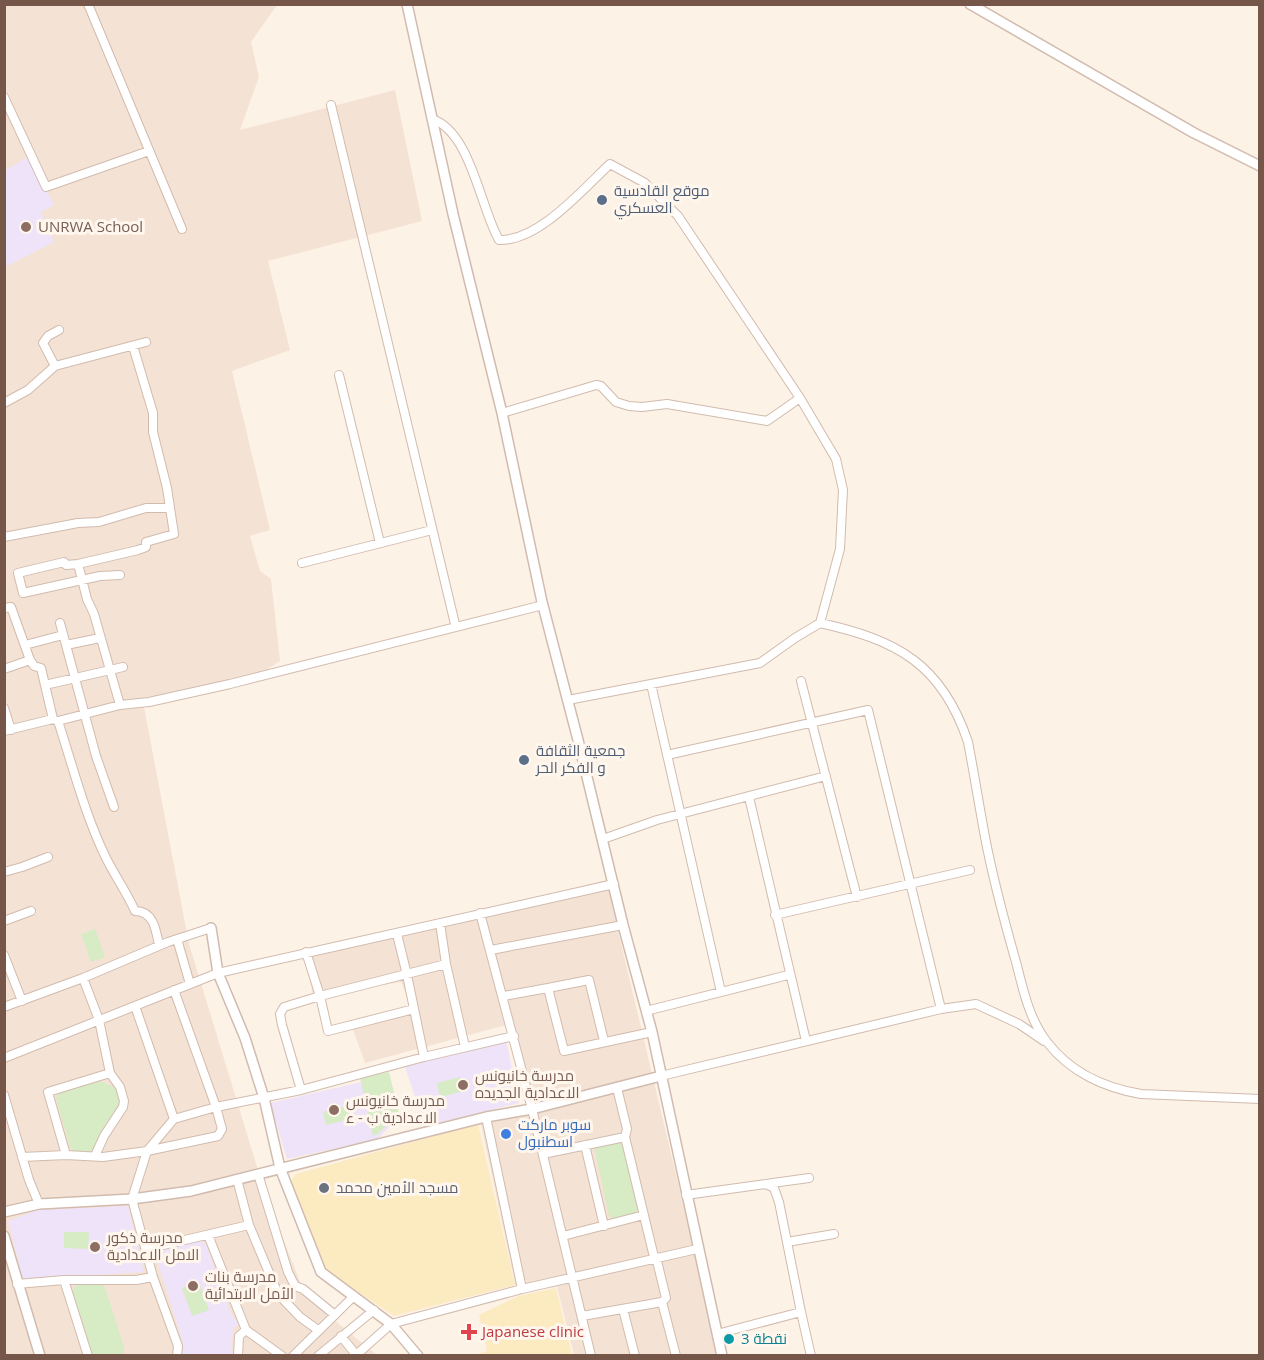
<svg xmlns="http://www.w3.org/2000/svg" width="1264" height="1360" font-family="'Open Sans',Cairo,sans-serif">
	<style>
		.residential { fill: #f4e3d4 }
		.education { fill: #efe3f9 }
		.green { fill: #d7ebc4 }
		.sand { fill: #fceac1 }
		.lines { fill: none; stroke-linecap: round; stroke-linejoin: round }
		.minor-casing { stroke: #d1bbae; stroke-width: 10 }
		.tertiary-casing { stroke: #d1bbae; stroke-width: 12 }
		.minor { stroke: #fff; stroke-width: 8 }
		.tertiary { stroke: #fff; stroke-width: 9 }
		.service-dot { fill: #5c6f8a; stroke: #fff6ed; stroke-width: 2 }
		.education-dot { fill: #8d6e63; stroke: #fff6ed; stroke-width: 2 }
		.shop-dot { fill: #3f7fe0; stroke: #fff6ed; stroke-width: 2 }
		.worship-dot { fill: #6b7280; stroke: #fff6ed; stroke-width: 2 }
		.health-dot { fill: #e0444e; stroke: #fff6ed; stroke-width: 2 }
		.culture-dot { fill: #0f9aa8; stroke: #fff6ed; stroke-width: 2 }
		.labels { text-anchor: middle; stroke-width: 6; stroke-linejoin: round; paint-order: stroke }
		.service-label { font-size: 15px; fill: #4e5e75; stroke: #fff6ed; text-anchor: start }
		.education-label { font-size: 15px; fill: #785e54; stroke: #fff6ed; text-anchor: start }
		.shop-label { font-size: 15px; fill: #366cbe; stroke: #fff6ed; text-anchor: start }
		.worship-label { font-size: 15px; fill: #5b616d; stroke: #fff6ed; text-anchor: start }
		.health-label { font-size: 15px; fill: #be3a42; stroke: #fff6ed; text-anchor: start }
		.culture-label { font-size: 15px; fill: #0d838f; stroke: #fff6ed; text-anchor: start }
	</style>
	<rect width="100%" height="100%" fill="#fdf2e6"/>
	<path class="residential" d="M5,5H277L251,42L259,77L240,130L395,90L422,221L268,261L290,350L232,371L270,530L250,536L260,571L271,579L280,661L244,685L144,707L189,944L265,1193L306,1297L377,1355L5,1356Z
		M606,880L692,1242L724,1355H574L557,1287L517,1293L480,1120L529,1104L506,1025L365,1063L352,1027L411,1006L401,982L313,997L306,955Z"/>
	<path class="education" d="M30,156L54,205L41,212L54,242L5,267V170Z
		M506,1039L519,1103L425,1126L405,1067Z
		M388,1076L398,1117L378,1139L287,1159L270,1103Z
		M128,1206L144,1272L23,1280L8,1221L38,1210Z
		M200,1241L206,1244L231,1314L239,1324L233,1329L231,1355H181L183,1343L155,1254L158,1251Z"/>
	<path class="green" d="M95,929L105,957L91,962L81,934Z
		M389,1072L399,1113L378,1134L373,1136L360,1078Z
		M460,1077L464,1091L440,1097L437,1083Z
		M100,1081L115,1087L120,1103L107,1122L92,1151H74L70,1147L56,1098L58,1094Z
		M351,1105L354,1118L326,1125L323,1112Z
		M621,1139L639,1212L614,1220L609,1216L594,1147Z
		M64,1232H89L88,1249L64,1248Z
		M199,1282L209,1310L192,1316L182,1288Z
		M77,1284H101L105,1287L124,1348V1355H93L72,1291Z"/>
	<path class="sand" d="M478,1124L515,1285L394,1316L321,1267L291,1181L296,1174Z
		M556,1288L572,1355H475L487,1351L479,1315L518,1296Z"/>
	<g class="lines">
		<g class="minor-casing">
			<path id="minor" d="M88,4L182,229
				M4,97L46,187L149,151
				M331,105L455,624
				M432,119C471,132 480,207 499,240C539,241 582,190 610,164L645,183L678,216L800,398L836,459L843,490L840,549L820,623
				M55,366L146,342
				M339,375L380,543
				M4,403L28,390L55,366L43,343L48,336L59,330
				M502,413L596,385L601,386L616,402L629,406L642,407L667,404L767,421L800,398
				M4,537L78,523L99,522L146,508H170
				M302,563L432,530
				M78,564L87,599L94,614L120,705
				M120,575L100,576L23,593L18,573L64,562L66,565L78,564L138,550L146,547V542L174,534L167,488L153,432V413L133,346
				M4,608L11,607L30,660L34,666L41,668L53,719
				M60,623L66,645L100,638
				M25,645L63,635
				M66,645L96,756L114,807
				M4,669L30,660
				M801,681L857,897
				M651,684L721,992
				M45,685L123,667
				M568,700L760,663L795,638L820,623C897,640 942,664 968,742C974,773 979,805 985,837C993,879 1004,920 1016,962C1023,989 1029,1019 1047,1042C1070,1072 1105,1088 1141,1094L1260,1099
				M4,708L11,730
				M58,721C73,767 85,815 106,858C115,876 127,893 135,911C154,911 156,931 159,945
				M4,731L53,719L58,721L120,705L149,702L230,684L543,605
				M667,755L868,710L941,1009
				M749,797L806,1041
				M603,839L657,820L826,776
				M4,872L22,867L48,857
				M480,913L532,1109L591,1356
				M775,915L970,870
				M4,921L31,911
				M440,923L446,964L465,1047
				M397,934L407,975L424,1057
				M177,939L190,984
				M491,950L623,925
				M306,952L320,996L328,1031L414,1009
				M4,955L22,1001
				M83,978L99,1020L110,1073L120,1087L124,1101L123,1107L104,1136L95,1156
				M548,988L589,980L604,1041
				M174,990L216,1107L222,1129L218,1136L147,1151L132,1199L153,1277L178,1346L177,1356
				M504,996L548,988L564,1051L652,1032
				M135,1006L174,1119
				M4,1007L83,978L168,942L211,928
				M646,1011L788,975
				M4,1058L218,973L614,884
				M661,1076L941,1009L976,1004L1019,1024L1044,1041
				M617,1088L627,1129L625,1137
				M301,1090L282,1025L280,1014L284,1007L320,996L446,964
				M4,1095L29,1180L39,1204
				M486,1117L522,1289L697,1249
				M585,1145L604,1226
				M543,1154L625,1137L654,1257
				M66,1155L48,1092L110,1073
				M22,1157L66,1155L103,1157L147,1151L174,1119L216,1107L301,1090L424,1057L514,1036
				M258,1174L288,1272L295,1286L303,1289L335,1315
				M237,1179L249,1225L278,1294L300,1317L318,1330
				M686,1195L809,1178
				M208,1235L246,1330L282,1356
				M563,1236L644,1215
				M787,1242L834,1234
				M146,1249L249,1225
				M656,1257L666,1298L662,1302
				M64,1280L88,1356
				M17,1284L64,1280H136L153,1277
				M623,1309L635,1356
				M801,1312L811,1356
				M582,1316L662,1302L676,1356
				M717,1334L801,1312L779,1202L774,1188L766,1184
				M341,1336L357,1356
				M238,1356L239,1336L246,1330
				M293,1356L354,1296
				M318,1356L374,1310
				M355,1356L391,1324L522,1289"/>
		</g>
		<g class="tertiary-casing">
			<path id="tertiary" d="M407,4L453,214L502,413L542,602L578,740L623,925L652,1032L722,1356
				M970,4L1194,133L1260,166
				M211,928L218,973L245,1038L264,1098L280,1168L321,1272L391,1324L418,1356
				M4,1212L39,1204L132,1199L191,1191L486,1117L532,1109L661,1076
				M4,1236L40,1356"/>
		</g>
		<use href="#minor" class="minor"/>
		<use href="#tertiary" class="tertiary"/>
	</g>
	<g class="service-dot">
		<circle cx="602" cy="200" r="6"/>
		<circle cx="524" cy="760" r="6"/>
	</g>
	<g class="education-dot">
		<circle cx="26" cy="227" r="6"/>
		<circle cx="463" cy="1085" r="6"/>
		<circle cx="334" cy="1110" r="6"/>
		<circle cx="95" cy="1247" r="6"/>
		<circle cx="193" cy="1286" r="6"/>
	</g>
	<circle class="shop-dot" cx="506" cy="1134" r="6"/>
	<circle class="worship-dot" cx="324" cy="1188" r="6"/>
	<path class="health-dot" d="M466 1323h6v6h6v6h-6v6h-6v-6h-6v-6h6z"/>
	<circle class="culture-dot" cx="729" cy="1339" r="6"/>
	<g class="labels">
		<g class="service-label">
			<text x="614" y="196">موقع القادسية<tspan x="614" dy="17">العسكري</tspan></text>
			<text x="536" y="756">جمعية الثقافة<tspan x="536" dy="17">و الفكر الحر</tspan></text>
		</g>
		<g class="education-label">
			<text x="38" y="232">UNRWA School</text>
			<text x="475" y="1081">مدرسة خانيونس<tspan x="475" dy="17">الاعدادية الجديده</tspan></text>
			<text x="346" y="1106">مدرسة خانيونس<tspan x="346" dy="17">الاعدادية ب - ء</tspan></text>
			<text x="107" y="1243">مدرسة ذكور<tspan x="107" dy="17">الامل الاعدادية</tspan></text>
			<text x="205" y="1282">مدرسة بنات<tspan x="205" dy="17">الأمل الابتدائية</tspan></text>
		</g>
		<g class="shop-label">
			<text x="518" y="1130">سوبر ماركت<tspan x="518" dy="17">اسطنبول</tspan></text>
		</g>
		<g class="worship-label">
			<text x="336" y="1193">مسجد الأمين محمد</text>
		</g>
		<g class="health-label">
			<text x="482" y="1337">Japanese clinic</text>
		</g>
		<g class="culture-label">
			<text x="741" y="1344">نقطة 3</text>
		</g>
	</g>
	<rect width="1264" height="1360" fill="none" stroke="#77564a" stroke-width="12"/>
</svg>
